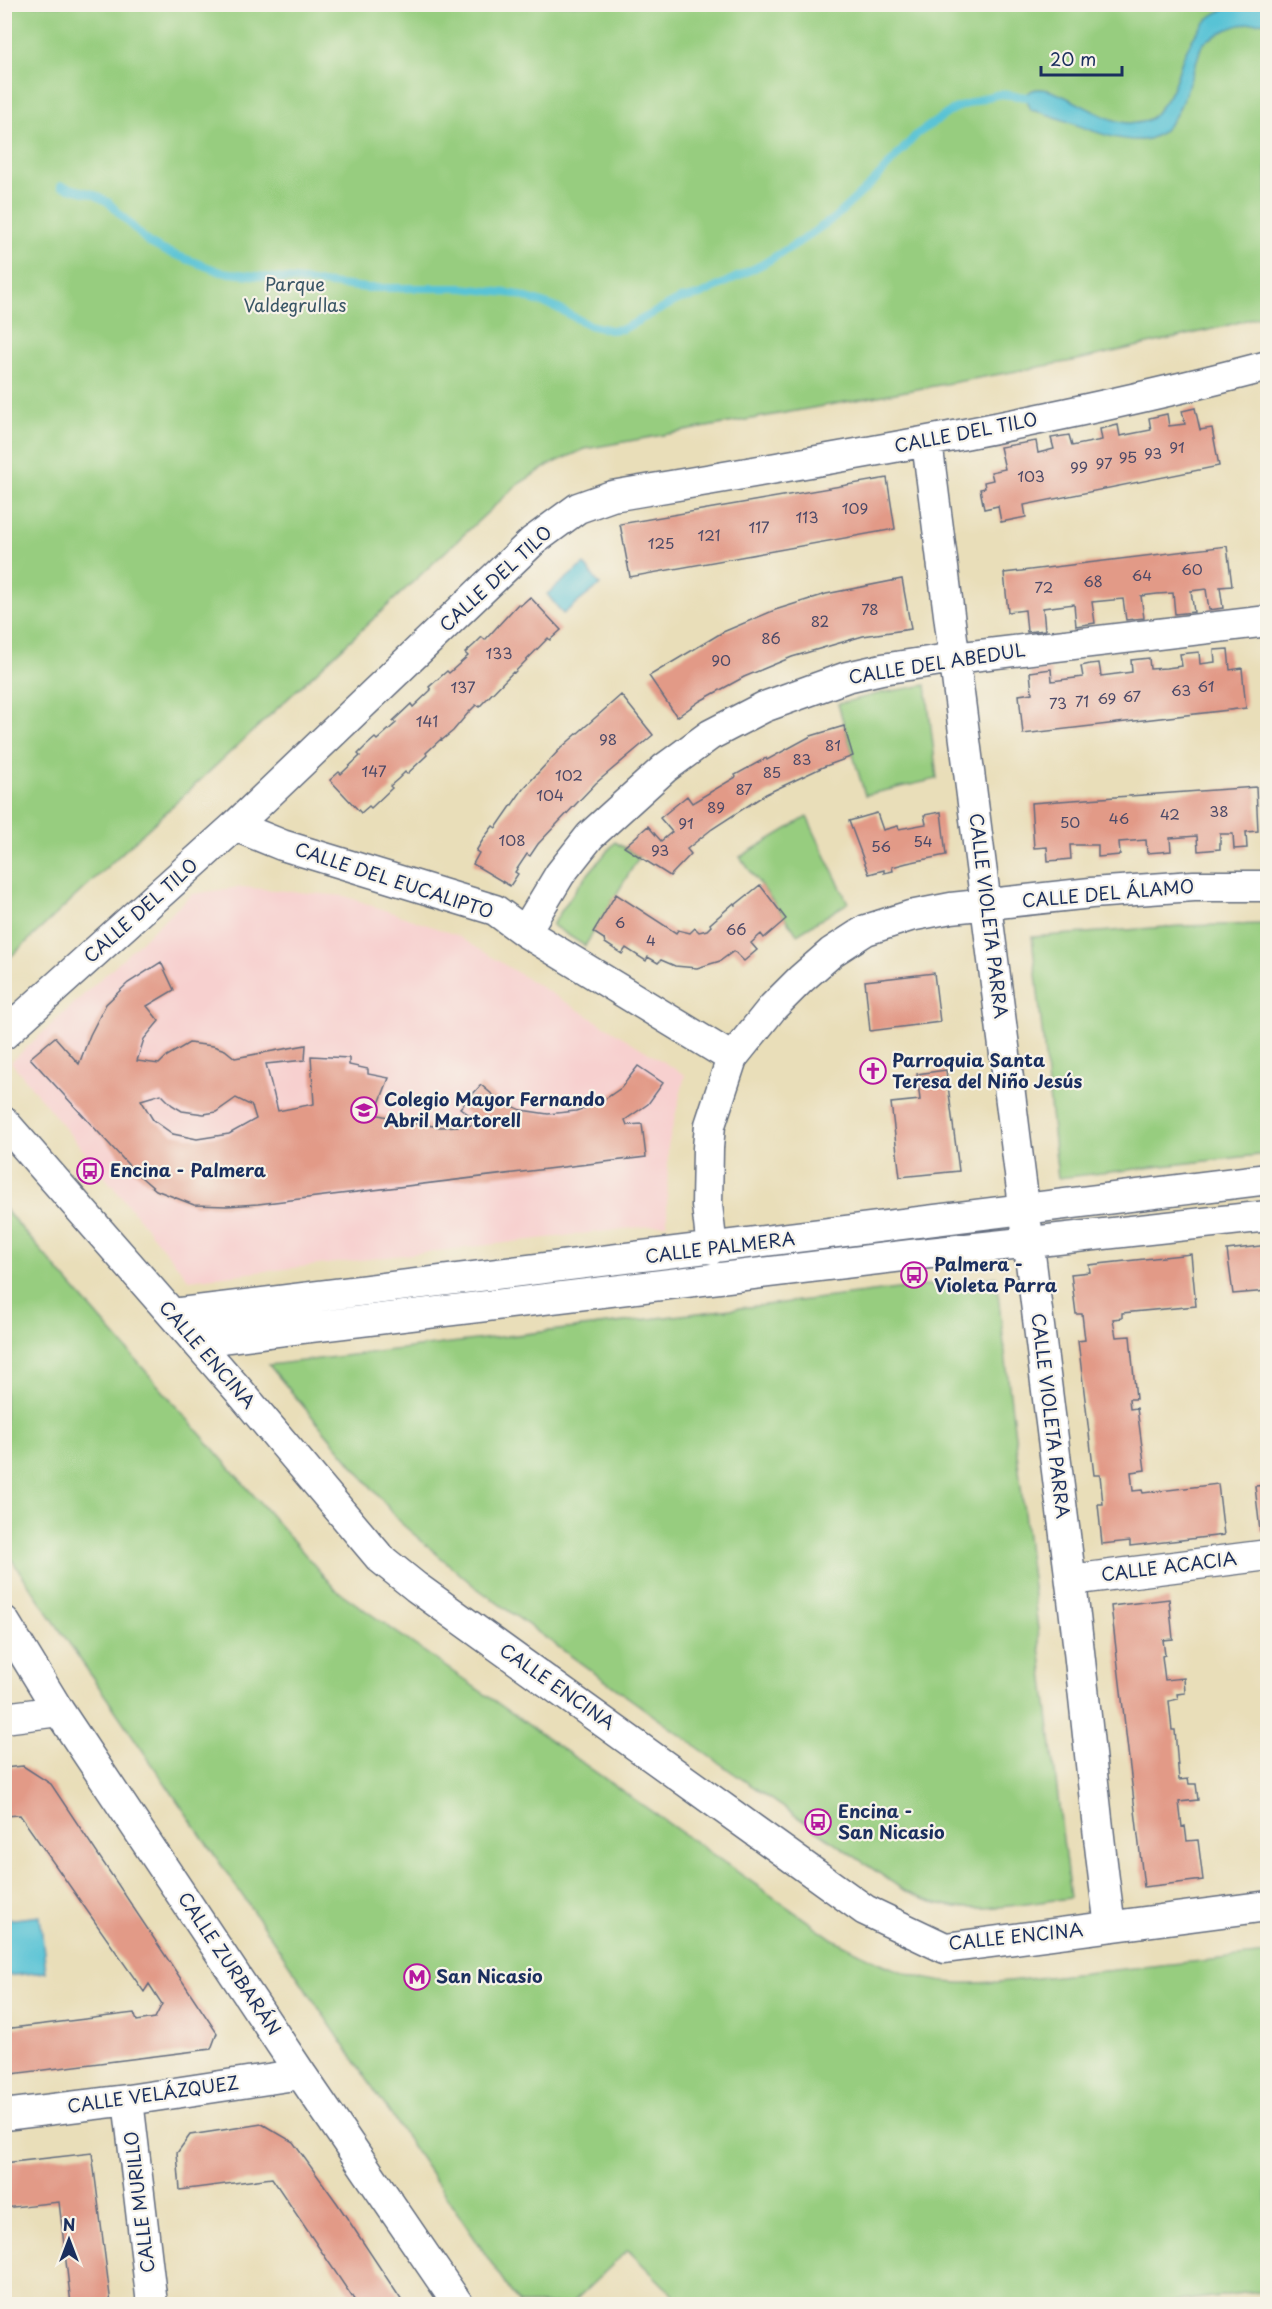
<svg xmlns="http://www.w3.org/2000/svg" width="1272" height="2309" font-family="'Playpen Sans',sans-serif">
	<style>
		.built { fill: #f7d0cf }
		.green { fill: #97cd7f; stroke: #597e6e; stroke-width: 1.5 }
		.water { fill: #59c3d5; stroke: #3a799a; stroke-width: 1.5 }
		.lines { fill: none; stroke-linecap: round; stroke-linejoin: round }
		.stream { stroke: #59c3d5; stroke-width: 8 }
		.building { fill: #e29a87; fill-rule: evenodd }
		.street-casing { stroke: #636c7e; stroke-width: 33 }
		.street { stroke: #fff; stroke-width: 30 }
		.labels { text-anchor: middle; stroke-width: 4.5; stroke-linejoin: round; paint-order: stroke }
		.number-label { font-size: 15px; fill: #4d4a68 }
		.park-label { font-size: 18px; fill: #3a5666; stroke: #f7f3e8 }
		.street-label { font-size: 18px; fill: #1b2f5e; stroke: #f7f3e8 }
		.poi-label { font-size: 18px; font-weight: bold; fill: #1b2f5e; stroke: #f7f3e8; text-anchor: start }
	</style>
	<rect width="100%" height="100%" fill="#f7f3e8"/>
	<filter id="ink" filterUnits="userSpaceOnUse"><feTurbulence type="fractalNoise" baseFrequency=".0167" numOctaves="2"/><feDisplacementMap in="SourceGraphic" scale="12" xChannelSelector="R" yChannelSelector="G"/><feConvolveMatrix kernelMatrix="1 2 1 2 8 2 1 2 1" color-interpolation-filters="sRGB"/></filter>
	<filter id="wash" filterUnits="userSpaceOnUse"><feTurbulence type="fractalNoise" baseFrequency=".008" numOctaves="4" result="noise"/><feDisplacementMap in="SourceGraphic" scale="24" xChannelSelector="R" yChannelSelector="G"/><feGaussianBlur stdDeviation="1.35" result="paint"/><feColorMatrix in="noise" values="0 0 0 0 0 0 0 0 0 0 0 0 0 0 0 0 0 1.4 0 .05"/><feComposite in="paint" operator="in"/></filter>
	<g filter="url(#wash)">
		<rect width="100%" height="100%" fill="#e9deb9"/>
		<path class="built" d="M240,887L345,896L456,935L685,1075L668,1146L667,1224L189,1280L11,1062L192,894Z"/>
		<path class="green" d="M4,5H1267V314L1222,327L1078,360L585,449L549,465L517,485L5,962Z
			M926,685L937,779L865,795L838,704L881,693Z
			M807,817L848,903L797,934L740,857Z
			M615,842L639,857L585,946L552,925L578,886Z
			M1267,924V1154L1058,1178L1032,937L1180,926Z
			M4,1208L335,1589L833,1939C872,1960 912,1981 956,1983C970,1984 985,1982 999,1982L1267,1954V2290L1157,2304H682L628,2250L571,2304H519L266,1930L5,1550Z
			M996,1277L1070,1898C1010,1905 961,1920 905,1891L729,1770L474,1586L402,1524L269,1365Z"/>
		<path class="water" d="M1242,5H1267V22C1247,22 1232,25 1215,36C1212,38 1206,40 1203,43C1200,47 1199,55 1197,60C1187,86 1177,137 1142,140C1106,142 1068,118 1031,110L1025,95C1028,94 1030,91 1033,90C1061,81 1116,141 1151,118C1155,115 1159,108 1163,104C1174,90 1177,75 1183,58C1188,45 1201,24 1212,16C1220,10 1232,7 1242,5Z
			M584,564L600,585L563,614L547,594Z
			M40,1916L46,1972L5,1976V1920Z"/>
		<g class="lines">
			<path class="stream" d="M61,186L93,194L108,202L149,243L165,251L221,272L367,288H463L515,294L555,307L589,325L610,330L623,329L680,299L700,295L763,264L799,242L834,218L874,181L917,134L954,109L983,98L1000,94L1035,98"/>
		</g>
		<g id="blocks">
			<path class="building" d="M1195,408L1200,430L1212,428L1219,466L1024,505L1026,517L1001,522L998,506L984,509L980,489L985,488L984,482L993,480L991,472L1005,469L1000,447L1036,441L1038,453L1054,449L1051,438L1069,435L1072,446L1102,440L1100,429L1118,425L1120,436L1151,430L1149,418L1167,414L1169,426L1185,424L1182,411Z
				M887,478L895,529L630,577L620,524Z
				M1227,546L1232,586L1220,587L1223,608L1209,610L1206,589L1191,591L1194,612L1175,614L1173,593L1157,594L1141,596L1144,618L1126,620L1123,599L1092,602L1095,623L1076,626L1074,604L1043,608L1045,630L1027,632L1025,610L1008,612L1004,573Z
				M902,579L911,629L863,636L792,657L744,677L700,701L677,717L649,676L723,632L775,610L826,594Z
				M530,597L561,630L550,640L548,638L514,673L513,672L479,707L476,705L469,712L453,731L442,740L441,739L426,753L427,755L407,774L405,772L398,779L390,786L392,788L371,808L369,806L361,813L330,780L339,772L341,774L360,756L358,754L366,746L375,738L377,740L396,723L393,721L411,704L413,707L431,690L429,687L447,671L449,673L468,656L465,653L474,645L482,637L485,640L518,604L520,606Z
				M1228,649L1230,670L1242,668L1246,708L1023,734L1019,695L1032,693L1030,672L1051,669L1052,681L1083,677L1081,666L1090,664L1099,663L1101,676L1132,672L1131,660L1149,658L1150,669L1166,668L1182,666L1180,654L1199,652L1200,664L1215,662L1214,650Z
				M621,695L653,735L596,783L538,844L530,856L527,854L515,872L518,874L510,886L473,864L479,853L476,851L484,838L493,826L496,828L523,789L561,748Z
				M844,726L853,756L823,767L766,794L712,829L687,849L691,854L670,876L624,847L648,826L661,841L672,832L660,818L687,796L692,803L736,777L735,775L766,758L767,760L811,736Z
				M1256,787L1258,831L1246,832L1247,848L1234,849L1233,834H1220V849L1198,851L1197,836L1170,838L1171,851L1160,852L1147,853L1146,840L1119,842L1120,855L1098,857V845H1070L1071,859L1061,860L1048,861L1047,847L1034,848L1031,803Z
				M941,812L946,855L907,863L892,867L893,871L884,873V870L869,874L849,821L877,813L883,830L898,826L899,829L926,824L924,815Z
				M760,885L786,919L764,938L761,934L751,943L757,950L744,961L734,951L720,961L697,968L675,966L661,960L658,963L648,957L646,961L626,948L622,954L605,943L604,939L593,932L616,894L676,933L678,930L690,933L695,928L699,932L707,930L711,926L710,924L734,903L735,905Z
				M161,962L174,990L147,1006L159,1021L144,1039L137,1061L159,1064L167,1056L189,1043L213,1046L225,1050L235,1058L306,1045L305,1060L266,1064L278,1111L314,1104L311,1056L349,1058V1065L368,1069V1074L389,1078L375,1114L412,1123L441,1127L473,1125L472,1117L460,1108L481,1085L499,1100L521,1110L548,1114L576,1111L599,1103L621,1088L638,1066L663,1083L648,1104L625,1120L627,1125L642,1124L646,1157L258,1204L227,1206L194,1205L156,1190L134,1171L30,1058L55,1037L79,1064L90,1035L106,1004L128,983ZM161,1094L172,1105L182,1111L204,1114L216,1112L236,1098L252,1106L256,1119L229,1134L197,1139L173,1134L153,1120L141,1100Z
				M934,973L940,1022L870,1031L865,981Z
				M946,1070L959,1171L900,1177L891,1103L920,1100L917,1074Z
				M1268,1245V1291L1233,1294L1227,1250Z
				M1191,1254L1196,1306L1122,1313V1318L1113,1319L1116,1337L1130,1336L1136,1399H1129L1130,1409L1137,1408L1145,1470L1131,1472L1133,1491L1142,1490L1143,1493L1218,1484L1224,1535L1130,1546V1541L1102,1544L1098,1504H1103L1100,1475H1094L1078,1341L1085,1340L1082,1314H1076L1071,1274L1090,1272L1089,1265Z
				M1268,1485V1530L1260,1531L1255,1486Z
				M1169,1599L1173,1639L1163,1640L1165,1655L1162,1656L1165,1680L1184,1678L1185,1693L1177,1694L1178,1699L1169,1701L1172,1730H1175L1179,1780L1188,1779L1189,1784H1196L1198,1800L1179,1802L1182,1827L1185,1826L1187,1841L1198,1840L1203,1880L1144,1887L1111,1606Z
				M23,1766L51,1784L217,2033L211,2049L4,2075V2029L134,2013L137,2021L155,2018L162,2004L149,1984L144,1992L20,1815L4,1816V1768Z
				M262,2124L293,2142L337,2203L404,2304H357L272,2178L180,2190L177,2153L190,2135Z
				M92,2153L111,2304H71L59,2202L4,2208V2163Z"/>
		</g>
	</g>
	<g filter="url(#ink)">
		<use href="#blocks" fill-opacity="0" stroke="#636c7e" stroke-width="1.5"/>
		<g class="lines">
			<g class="street-casing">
				<path id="street" d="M927,442C976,820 1023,1197 1070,1575C1085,1692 1094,1810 1110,1926
					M235,826L282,845L495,910L525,932L732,1058
					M525,932L560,874L590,836L665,768L710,735L764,707L847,677L882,669L955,658L1268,621
					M4,1034L235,826L533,541L578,508L612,496C831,459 1052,423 1268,366
					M4,1122L241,1393L380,1558L416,1587L865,1910L945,1948L1268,1906
					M712,1249L707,1205L708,1148L710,1125L732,1058L773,1007L801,979L832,952L866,930L910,916L951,908L1091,893L1194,886H1268
					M172,1314L1268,1179
					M195,1341L911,1255L1268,1216
					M1071,1580L1268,1555
					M4,1621L59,1711L301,2074L458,2304
					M4,1718L59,1711
					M128,2100L152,2304
					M4,2115L128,2100L301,2074"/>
			</g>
			<use href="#street" class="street"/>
		</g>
	</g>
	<defs>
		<g id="church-ring" transform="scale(1.35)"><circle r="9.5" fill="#f7f3e8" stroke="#b5179e" stroke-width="1.5"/><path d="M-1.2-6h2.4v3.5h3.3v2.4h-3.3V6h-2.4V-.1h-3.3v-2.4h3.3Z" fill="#b5179e"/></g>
		<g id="university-ring" transform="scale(1.35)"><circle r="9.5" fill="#f7f3e8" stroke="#b5179e" stroke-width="1.5"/><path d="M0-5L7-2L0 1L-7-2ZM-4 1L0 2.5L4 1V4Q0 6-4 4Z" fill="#b5179e"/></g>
		<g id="bus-ring" transform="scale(1.35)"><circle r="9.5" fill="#f7f3e8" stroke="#b5179e" stroke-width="1.5"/><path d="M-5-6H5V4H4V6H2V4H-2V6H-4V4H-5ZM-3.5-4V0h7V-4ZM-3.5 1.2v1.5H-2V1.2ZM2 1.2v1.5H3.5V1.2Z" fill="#b5179e"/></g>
		<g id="metro-ring" transform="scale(1.35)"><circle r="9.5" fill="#f7f3e8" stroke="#b5179e" stroke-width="1.5"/><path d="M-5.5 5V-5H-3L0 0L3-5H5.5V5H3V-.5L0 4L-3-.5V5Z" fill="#b5179e"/></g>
	</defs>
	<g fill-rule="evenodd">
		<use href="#church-ring" x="873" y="1071"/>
		<use href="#university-ring" x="364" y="1110"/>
		<use href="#bus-ring" x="90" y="1171"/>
		<use href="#bus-ring" x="914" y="1275"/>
		<use href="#bus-ring" x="818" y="1822"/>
		<use href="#metro-ring" x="417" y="1977"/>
	</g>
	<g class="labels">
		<g class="number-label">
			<text x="1177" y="453">91</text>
			<text x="1153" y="459">93</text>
			<text x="1128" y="463">95</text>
			<text x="1104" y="469">97</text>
			<text x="1079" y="473">99</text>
			<text x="1031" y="482">103</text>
			<text x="855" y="514">109</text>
			<text x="807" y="523">113</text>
			<text x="759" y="533">117</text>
			<text x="709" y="541">121</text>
			<text x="661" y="549">125</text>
			<text x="1192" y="575">60</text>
			<text x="1142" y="581">64</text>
			<text x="1093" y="587">68</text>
			<text x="1044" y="593">72</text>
			<text x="870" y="615">78</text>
			<text x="820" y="627">82</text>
			<text x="771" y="644">86</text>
			<text x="499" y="659">133</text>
			<text x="721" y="666">90</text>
			<text x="1206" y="692">61</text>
			<text x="463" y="693">137</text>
			<text x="1181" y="696">63</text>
			<text x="1132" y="702">67</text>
			<text x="1107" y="704">69</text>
			<text x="1082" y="707">71</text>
			<text x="1058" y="709">73</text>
			<text x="427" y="727">141</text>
			<text x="608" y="745">98</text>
			<text x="833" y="751">81</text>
			<text x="802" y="765">83</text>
			<text x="374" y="777">147</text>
			<text x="772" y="778">85</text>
			<text x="569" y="781">102</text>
			<text x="744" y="795">87</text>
			<text x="550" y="801">104</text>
			<text x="716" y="813">89</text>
			<text x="1219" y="817">38</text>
			<text x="1170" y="820">42</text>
			<text x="1119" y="824">46</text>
			<text x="1070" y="828">50</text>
			<text x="686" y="829">91</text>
			<text x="512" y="846">108</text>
			<text x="923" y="847">54</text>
			<text x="881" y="852">56</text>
			<text x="660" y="856">93</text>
			<text x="620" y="928">6</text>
			<text x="736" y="935">66</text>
			<text x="651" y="946">4</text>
		</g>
		<g class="park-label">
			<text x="295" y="291">Parque<tspan x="295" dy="21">Valdegrullas</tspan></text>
		</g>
		<g class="street-label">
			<text transform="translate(966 433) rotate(-11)" y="6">CALLE DEL TILO</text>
			<text transform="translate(496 579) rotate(-43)" y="6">CALLE DEL TILO</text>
			<text transform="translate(937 664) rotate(-9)" y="6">CALLE DEL ABEDUL</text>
			<text transform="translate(394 881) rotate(18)" y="6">CALLE DEL EUCALIPTO</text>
			<text transform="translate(1108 894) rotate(-5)" y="6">CALLE DEL ÁLAMO</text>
			<text transform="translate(141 911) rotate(-42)" y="6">CALLE DEL TILO</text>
			<text transform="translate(988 916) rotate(83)" y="6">CALLE VIOLETA PARRA</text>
			<text transform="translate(720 1248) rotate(-7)" y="6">CALLE PALMERA</text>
			<text transform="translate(207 1355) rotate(49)" y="6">CALLE ENCINA</text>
			<text transform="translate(1050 1416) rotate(83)" y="6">CALLE VIOLETA PARRA</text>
			<text transform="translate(1169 1567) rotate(-7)" y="6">CALLE ACACIA</text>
			<text transform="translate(557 1687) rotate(35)" y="6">CALLE ENCINA</text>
			<text transform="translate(1016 1937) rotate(-6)" y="6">CALLE ENCINA</text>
			<text transform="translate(229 1964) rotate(56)" y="6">CALLE ZURBARÁN</text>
			<text transform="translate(153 2095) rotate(-8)" y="6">CALLE VELÁZQUEZ</text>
			<text transform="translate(140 2202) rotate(-97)" y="6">CALLE MURILLO</text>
		</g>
		<g class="poi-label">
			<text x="892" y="1067">Parroquia Santa<tspan x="892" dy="21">Teresa del Niño Jesús</tspan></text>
			<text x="384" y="1106">Colegio Mayor Fernando<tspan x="384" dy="21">Abril Martorell</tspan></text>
			<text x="110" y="1177">Encina - Palmera</text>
			<text x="934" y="1271">Palmera -<tspan x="934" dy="21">Violeta Parra</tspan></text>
			<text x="838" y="1818">Encina -<tspan x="838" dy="21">San Nicasio</tspan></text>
			<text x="436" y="1983">San Nicasio</text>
		</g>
	</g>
	<rect width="1272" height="2309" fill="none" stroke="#f7f3e8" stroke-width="24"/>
	<g transform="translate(69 2240)" stroke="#f7f3e8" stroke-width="4.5" paint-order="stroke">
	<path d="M0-4.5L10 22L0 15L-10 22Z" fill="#1b2f5e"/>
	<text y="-9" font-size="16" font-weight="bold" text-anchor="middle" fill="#1b2f5e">N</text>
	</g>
	<path d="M1041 66v9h81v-9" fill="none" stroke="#1b2f5e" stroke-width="3"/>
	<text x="1050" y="66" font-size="18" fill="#1b2f5e" stroke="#f7f3e8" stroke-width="4.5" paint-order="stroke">20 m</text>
</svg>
